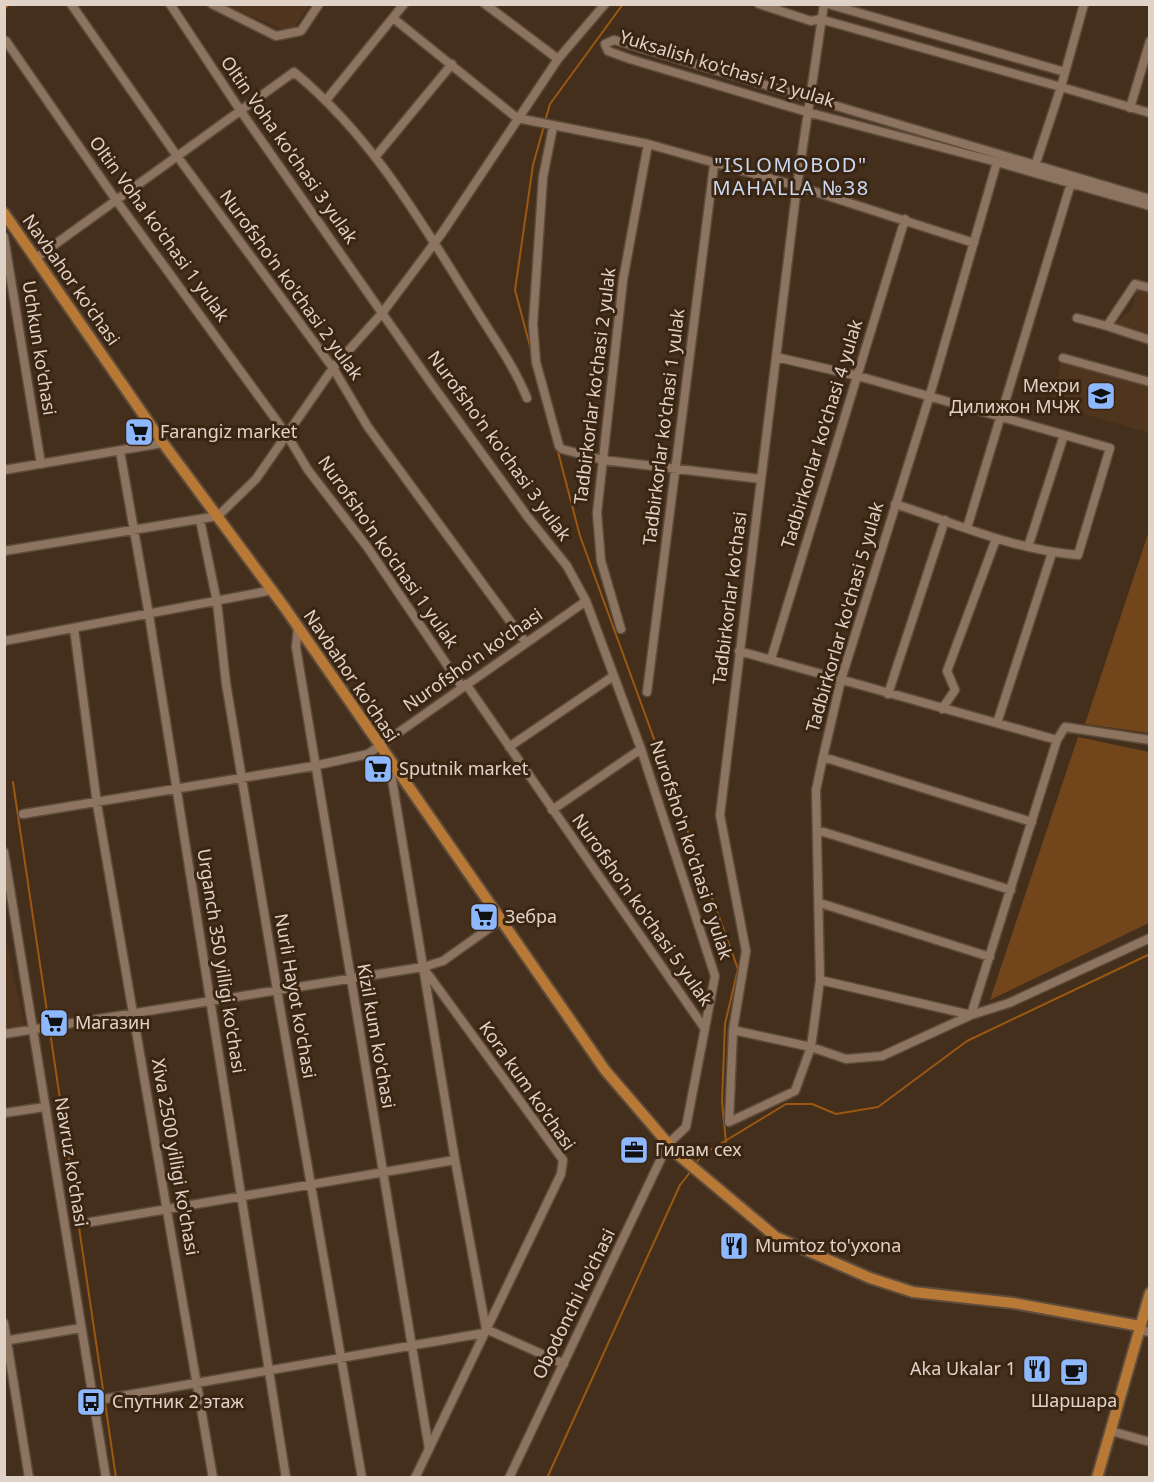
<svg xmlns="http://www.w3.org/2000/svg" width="1154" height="1482" font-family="'Noto Sans',sans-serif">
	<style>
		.built { fill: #50351e }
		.green { fill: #72451b }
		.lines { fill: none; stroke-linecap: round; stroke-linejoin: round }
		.stream { stroke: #9b5811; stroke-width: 2 }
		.canal { stroke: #9b5811; stroke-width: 7 }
		.minor-casing { stroke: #5d4b3b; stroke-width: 11 }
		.major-casing { stroke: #5d4b3b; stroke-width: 14 }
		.minor { stroke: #8c7460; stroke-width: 8 }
		.major { stroke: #b87836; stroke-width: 10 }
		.labels { text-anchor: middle; stroke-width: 6; stroke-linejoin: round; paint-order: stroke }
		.street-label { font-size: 18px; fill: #e0d2c7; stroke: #3a2513 }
		.poi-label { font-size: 18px; fill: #e0d2c7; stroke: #3a2513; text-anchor: start }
		.neighbourhood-label { font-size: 20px; letter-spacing: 1.5px; fill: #cadaf4; stroke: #3a2513 }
	</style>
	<rect width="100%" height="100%" fill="#442f1d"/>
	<path class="built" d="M225,5H309L294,28L287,31Z
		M1137,287L1149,291V334L1113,324L1132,310Z
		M1062,361L1149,387V433L1050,404Z
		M5,936L24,1025L5,1028H4Z"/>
	<path class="green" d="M1149,531V733L1085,724Z
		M1078,737L1149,752V923L990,1000Z"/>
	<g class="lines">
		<path class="stream" d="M545,121L550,104L623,4
			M531,350L515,290L533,165L544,126
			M557,448L580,536L738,969L725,1024L722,1102L726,1142
			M13,782L104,1396
			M696,1163L702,1155L786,1104H812L836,1114L878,1107L967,1041L1150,954
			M105,1402L116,1478
			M547,1478L680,1185L691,1171"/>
		<path class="canal" d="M4,6L6,4"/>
		<g class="minor-casing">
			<path id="minor" d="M71,4L177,156L333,368L368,427L526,643
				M170,4L240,110L431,383L527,516L567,566L586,601L641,749L715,976L686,1127L668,1144L509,1478
				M212,4L276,36L301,31L319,4
				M485,4L558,59
				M759,4L811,21L820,19L1061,87L1034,169
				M824,4L797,186L720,815L746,951L733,1030L729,1122L795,1091L811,1047L820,980L816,790L823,757L841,680L929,398L997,162
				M828,4L1065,72
				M1084,4L1061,87L1150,113
				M393,18L517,118L648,144L797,186L974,243
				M6,41L116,200L287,435L308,470L368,548L462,687
				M327,99L404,4
				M1130,108L1150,41
				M553,127L543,177L533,324L536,362L559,446L562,449L603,460L761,479
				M376,156L452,64
				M1150,199L614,40L605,44L608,51L630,59L807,112L997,162L1150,206
				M4,237L41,464
				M36,258L294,72C373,137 423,225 477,311C495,340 514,366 527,398
				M1077,318L1107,326L1135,284L1150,288
				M1107,326L1150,340
				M776,357L858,376L1110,448L1078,555C1014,550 955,523 895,504
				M1063,358L1150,382
				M120,451L149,615L286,1478
				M4,470L163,443
				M200,520L217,602L226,683L277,990L362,1478
				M967,528L1071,183
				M1028,547L1064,435
				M4,551L218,516L256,479L333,368L383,312L442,233L558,59L605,4
				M298,627L296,647L429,1449
				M74,628L97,804L213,1478
				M621,629L601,561L597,513L623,280L648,144
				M4,641L273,590
				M739,651L1057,740
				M771,659L905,219
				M466,684L705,1029
				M647,692L714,165
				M888,694L945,520
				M942,709L955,690L947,671L996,539
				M997,723L1052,553
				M509,747L612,677
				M823,757L1032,822
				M389,761L455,1160L486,1329L564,1364
				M552,810L641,749
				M23,814L314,766L368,754L586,601
				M817,830L1011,890
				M4,852L106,1478
				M820,903L990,957
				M971,1015L1057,740L1065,727L1150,740
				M971,1015L1009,1003L1150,938
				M733,1030L811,1047L846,1059L882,1056L971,1015L820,980
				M4,1034L423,967L443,961L502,919
				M4,1113L45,1107
				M91,1222L455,1160
				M4,1323L29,1478
				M1139,1330L1150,1332
				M4,1341L81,1328
				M93,1401L484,1333
				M1111,1431L1150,1442
				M415,1478L561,1174L563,1160L425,970"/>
		</g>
		<g class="major-casing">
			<path id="major" d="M4,213L163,443L285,608L605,1070L677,1154L776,1237L870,1278L913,1292L1013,1303L1140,1326
				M1097,1478L1150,1293"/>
		</g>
		<use href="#minor" class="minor"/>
		<use href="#major" class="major"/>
	</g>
	<defs>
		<g id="school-square" transform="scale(1.5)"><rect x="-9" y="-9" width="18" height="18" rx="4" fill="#8eb8fd" stroke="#3a2513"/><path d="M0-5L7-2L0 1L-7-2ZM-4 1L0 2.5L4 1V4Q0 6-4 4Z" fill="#111"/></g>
		<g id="supermarket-square" transform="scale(1.5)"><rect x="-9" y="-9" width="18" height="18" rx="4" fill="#8eb8fd" stroke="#3a2513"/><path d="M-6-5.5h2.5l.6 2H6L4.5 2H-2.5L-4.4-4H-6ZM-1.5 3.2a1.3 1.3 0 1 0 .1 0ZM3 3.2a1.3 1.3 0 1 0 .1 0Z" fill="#111"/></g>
		<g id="office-square" transform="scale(1.5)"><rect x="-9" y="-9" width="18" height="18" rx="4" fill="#8eb8fd" stroke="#3a2513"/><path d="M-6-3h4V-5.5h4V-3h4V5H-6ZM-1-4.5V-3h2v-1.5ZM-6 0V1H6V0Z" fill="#111"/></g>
		<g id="restaurant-square" transform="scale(1.5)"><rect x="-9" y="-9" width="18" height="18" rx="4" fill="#8eb8fd" stroke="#3a2513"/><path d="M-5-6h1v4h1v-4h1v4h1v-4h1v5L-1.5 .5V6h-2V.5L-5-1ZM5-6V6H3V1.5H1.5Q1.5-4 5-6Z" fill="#111"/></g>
		<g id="cafe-square" transform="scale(1.5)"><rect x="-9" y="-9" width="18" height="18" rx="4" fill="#8eb8fd" stroke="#3a2513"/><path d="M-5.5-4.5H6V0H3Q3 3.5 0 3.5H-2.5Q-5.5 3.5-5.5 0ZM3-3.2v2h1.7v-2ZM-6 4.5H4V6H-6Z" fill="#111"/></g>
		<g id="bus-square" transform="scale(1.5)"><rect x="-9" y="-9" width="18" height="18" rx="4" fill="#8eb8fd" stroke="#3a2513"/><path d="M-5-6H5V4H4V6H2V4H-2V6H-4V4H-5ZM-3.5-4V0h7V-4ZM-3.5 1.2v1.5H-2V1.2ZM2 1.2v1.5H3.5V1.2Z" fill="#111"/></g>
	</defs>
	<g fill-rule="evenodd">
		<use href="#school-square" x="1101" y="396"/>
		<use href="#supermarket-square" x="139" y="432"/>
		<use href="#supermarket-square" x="378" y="769"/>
		<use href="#supermarket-square" x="484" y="917"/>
		<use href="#supermarket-square" x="54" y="1023"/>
		<use href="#office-square" x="634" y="1150"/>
		<use href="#restaurant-square" x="734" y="1246"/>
		<use href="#restaurant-square" x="1037" y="1369"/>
		<use href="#cafe-square" x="1074" y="1372"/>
		<use href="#bus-square" x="91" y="1402"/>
	</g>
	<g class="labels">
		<g class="street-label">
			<text transform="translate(727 69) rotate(17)" y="6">Yuksalish ko'chasi 12 yulak</text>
			<text transform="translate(289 150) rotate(55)" y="6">Oltin Voha ko'chasi 3 yulak</text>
			<text transform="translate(159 229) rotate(54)" y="6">Oltin Voha ko'chasi 1 yulak</text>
			<text transform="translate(71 280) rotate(55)" y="6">Navbahor ko'chasi</text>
			<text transform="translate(291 285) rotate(54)" y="6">Nurofsho'n ko'chasi 2 yulak</text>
			<text transform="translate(39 348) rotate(81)" y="6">Uchkun ko'chasi</text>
			<text transform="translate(595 386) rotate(-83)" y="6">Tadbirkorlar ko'chasi 2 yulak</text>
			<text transform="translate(664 427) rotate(-83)" y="6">Tadbirkorlar ko'chasi 1 yulak</text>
			<text transform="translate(822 434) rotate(-73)" y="6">Tadbirkorlar ko'chasi 4 yulak</text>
			<text transform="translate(499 446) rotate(54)" y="6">Nurofsho'n ko'chasi 3 yulak</text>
			<text transform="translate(388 552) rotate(55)" y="6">Nurofsho'n ko'chasi 1 yulak</text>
			<text transform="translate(730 598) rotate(-83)" y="6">Tadbirkorlar ko'chasi</text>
			<text transform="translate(845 617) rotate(-74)" y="6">Tadbirkorlar ko'chasi 5 yulak</text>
			<text transform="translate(473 660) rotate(-35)" y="6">Nurofsho'n ko'chasi</text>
			<text transform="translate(351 676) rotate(56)" y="6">Navbahor ko'chasi</text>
			<text transform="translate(691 850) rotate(72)" y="6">Nurofsho'n ko'chasi 6 yulak</text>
			<text transform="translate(642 910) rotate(55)" y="6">Nurofsho'n ko'chasi 5 yulak</text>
			<text transform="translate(221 961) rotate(81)" y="6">Urganch 350 yilligi ko'chasi</text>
			<text transform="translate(295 996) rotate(80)" y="6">Nurli Hayot ko'chasi</text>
			<text transform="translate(376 1036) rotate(80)" y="6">Kizil kum ko'chasi</text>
			<text transform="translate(527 1086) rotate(55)" y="6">Kora kum ko'chasi</text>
			<text transform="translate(175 1157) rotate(80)" y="6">Xiva 2500 yilligi ko'chasi</text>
			<text transform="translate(71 1162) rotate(81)" y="6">Navruz ko'chasi</text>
			<text transform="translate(574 1304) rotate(-64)" y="6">Obodonchi ko'chasi</text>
		</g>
		<g class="poi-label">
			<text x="1080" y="392" text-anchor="end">Мехри<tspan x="1080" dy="21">Дилижон МЧЖ</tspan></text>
			<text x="160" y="438">Farangiz market</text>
			<text x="399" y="775">Sputnik market</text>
			<text x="505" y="923">Зебра</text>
			<text x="75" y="1029">Магазин</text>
			<text x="655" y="1156">Гилам сех</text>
			<text x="755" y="1252">Mumtoz to'yxona</text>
			<text x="1016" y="1375" text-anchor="end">Aka Ukalar 1</text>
			<text x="1074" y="1407" text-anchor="middle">Шаршара</text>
			<text x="112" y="1408">Спутник 2 этаж</text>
		</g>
		<g class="neighbourhood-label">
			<text x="791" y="172">"ISLOMOBOD"<tspan x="791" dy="23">MAHALLA №38</tspan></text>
		</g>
	</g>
	<rect width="1154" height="1482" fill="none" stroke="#e0d2c7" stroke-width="12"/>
</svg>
